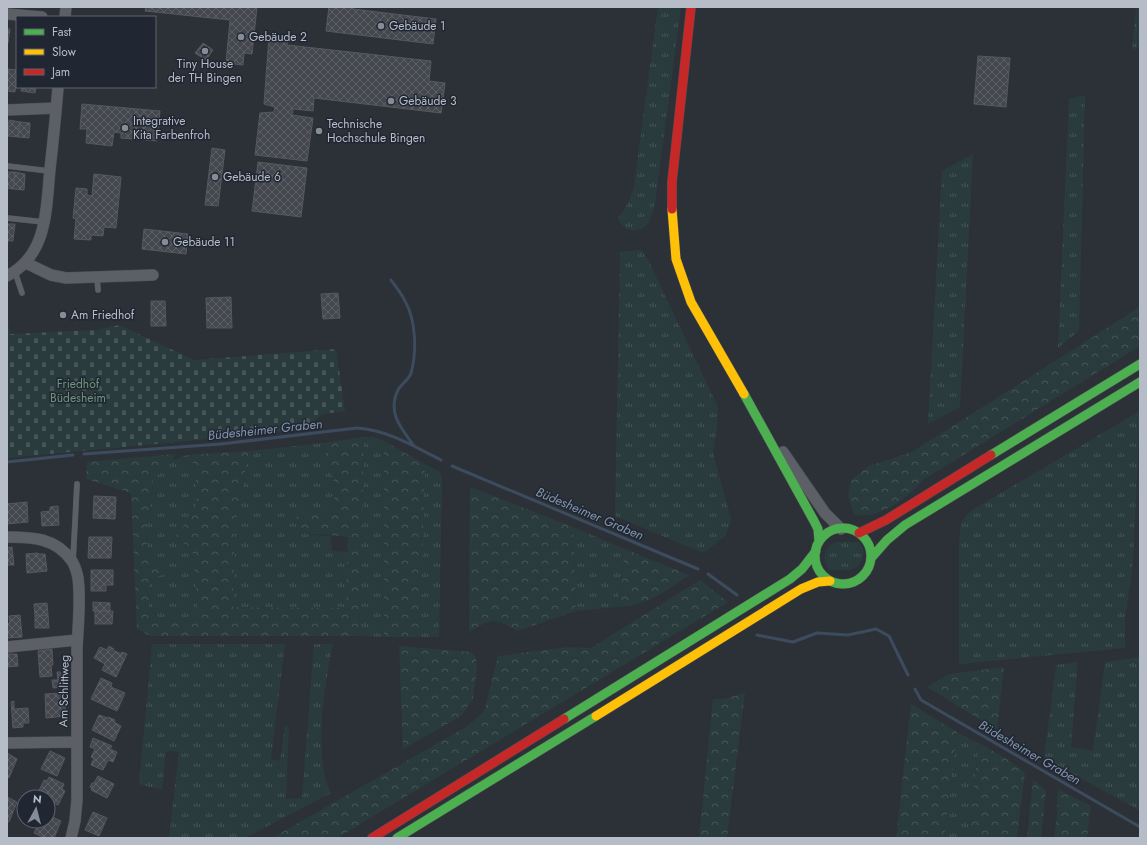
<svg xmlns="http://www.w3.org/2000/svg" width="1147" height="845" font-family="Jost,sans-serif">
	<style>
		.grass { fill: url(#grass-tufts) }
		.forest { fill: url(#forest-crowns) }
		.cemetery { fill: url(#cemetery-stones) }
		.lines { fill: none; stroke-linecap: round; stroke-linejoin: round }
		.stream { stroke: #3d4b5f; stroke-width: 3 }
		.building { fill: url(#building-cross-hatch); stroke: #54585f }
		.lane-casing { stroke: #4a4d52; stroke-width: 6 }
		.street-casing { stroke: #4a4d52; stroke-width: 12 }
		.fast-casing { stroke: #4a4d52; stroke-width: 10 }
		.slow-casing { stroke: #4a4d52; stroke-width: 10 }
		.jam-casing { stroke: #4a4d52; stroke-width: 10 }
		.lane { stroke: #5c5f66; stroke-width: 5.5 }
		.street { stroke: #5c5f66; stroke-width: 11 }
		.fast { stroke: #4caf50; stroke-width: 9 }
		.slow { stroke: #ffc107; stroke-width: 9 }
		.jam { stroke: #c62828; stroke-width: 9 }
		.poi-dot { fill: #868c95; stroke: #202732; stroke-width: 1.5 }
		.labels { text-anchor: middle; stroke-width: 3; stroke-linejoin: round; paint-order: stroke }
		.poi-label { font-size: 12px; fill: #b7bdc8; stroke: #202732; text-anchor: start }
		.park-label { font-size: 12px; fill: #709679; stroke: #202732 }
		.street-label { font-size: 12px; fill: #b7bdc8; stroke: #202732 }
		.water-label { font-size: 13px; font-style: italic; fill: #8294ac; stroke: #202732 }
	</style>
	<defs>
		<pattern id="grass-tufts" width="24" height="20" patternUnits="userSpaceOnUse"><rect width="24" height="20" fill="#2a3b3d"/><path d="M3 7l-1-3M5 7V3M7 7l1-3M15 17l-1-3M17 17v-4M19 17l1-3" fill="none" stroke="#475558"/></pattern>
		<pattern id="forest-crowns" width="20" height="18" patternUnits="userSpaceOnUse"><rect width="20" height="18" fill="#2a3b3d"/><path d="M2 6a3 3 0 1 1 6 0M12 15a3 3 0 1 1 6 0" fill="none" stroke="#475558"/></pattern>
		<pattern id="cemetery-stones" width="16" height="16" patternUnits="userSpaceOnUse"><rect width="16" height="16" fill="#2a3b3d"/><path d="M2 7V4a2 2 0 0 1 4 0v3zM10 15v-3a2 2 0 0 1 4 0v3z" fill="#475558"/></pattern>
		<pattern id="building-cross-hatch" width="8" height="8" patternUnits="userSpaceOnUse"><rect width="8" height="8" fill="#44484e"/><path d="M0 0l8 8M0 8l8-8" fill="none" stroke="#5d6066"/></pattern>
	</defs>
	<rect width="100%" height="100%" fill="#2c3137"/>
	<path class="grass" d="M658,7H681L655,204C653,210 651,221 646,225C636,235 623,231 618,218C626,208 631,199 634,186Z
		M1136,7H1140V46L1132,51Z
		M1085,95L1079,331L1058,348L1069,99Z
		M973,154L960,407L928,424L942,171Z
		M642,250L649,262L718,407L717,427L713,453L731,519L726,535L703,553L615,516L620,252Z
		M1140,411L1133,561L1125,620V648L959,664V542L961,523L969,512Z
		M364,437H374L384,441V637L359,636Z
		M323,443L335,487L333,510L296,532L331,537L332,551L348,552L346,608L233,607L235,527L249,451Z
		M187,455L192,458L197,491L196,509L175,538L192,548L198,611L192,621H176L158,618L149,609V585L152,578L165,574L164,569L154,563L148,552L145,527L150,513L153,479L173,460Z
		M425,464L440,472L442,479L439,637H420Z
		M573,527L625,549L618,607L576,611Z
		M836,542H859C867,550 864,565 852,569C845,571 836,569 829,570C821,559 824,547 836,542Z
		M152,644H285L271,759L280,761L285,725L289,727L286,799L302,798L314,644H333C325,683 317,733 324,772C325,779 328,786 331,793L245,838H169L179,752L166,751L162,790L139,784Z
		M1140,657V798L1139,810L1044,758L1056,665L1078,662L1071,747L1093,751L1105,662Z
		M957,732L979,743L968,838H944Z"/>
	<path class="forest" d="M1140,307V346L923,480C908,498 880,519 854,515L848,496L851,480L869,466L912,452Z
		M364,437L359,636H150L137,629L131,493L86,479L87,462L175,454L173,460L153,479L150,513L145,527L148,552L154,563L164,568L165,574L152,578L149,585V609L158,618L176,621H192L198,610L192,548L174,538L196,509L197,491L192,458L187,455L249,451L235,527L233,607L346,608L348,537L296,532L297,510H333L335,487L323,443Z
		M384,441L425,464L420,637H384Z
		M470,487L573,527L576,611L517,631C494,617 491,619 469,632Z
		M625,549L689,575C667,590 645,607 618,607Z
		M700,580L728,602L337,838H272L466,727L484,712L498,656L567,647L591,648Z
		M399,646L471,652L476,658L477,669L473,699L461,716L403,749Z
		M1004,667L997,730L927,687L950,674Z
		M745,693L727,838H699L713,699H723Z
		M911,704L957,732L944,838H896Z
		M979,743L1005,758L1025,772L1017,838H968Z
		M1033,780L1046,790L1041,838H1027Z
		M1058,789L1091,806L1087,838H1054L1057,816Z"/>
	<path class="cemetery" d="M7,305L10,334L97,330L119,325L194,360L336,349L345,411L323,414L314,421V429L7,458Z"/>
	<g class="lines">
		<path class="stream" d="M391,280C396,287 401,293 405,301C416,320 417,352 411,373C409,380 401,384 398,390C387,413 401,428 414,446
			M84,454L221,444L357,428C388,430 415,447 441,460
			M7,462L73,455
			M452,466L698,569
			M708,574L737,595
			M757,635L793,642L817,633L848,635L876,629L889,636L908,675
			M915,689L921,700L1140,827"/>
	</g>
	<path class="building" d="M146,7H257L252,54L244,53L243,65L226,63L230,20L145,11Z
		M329,7H353V9L436,19L433,44L326,31Z
		M7,29H10L8,43H7Z
		M269,37L288,39L287,45L431,61L429,81L445,83L441,113L314,98L313,111L293,109L292,115L313,118L307,161L255,155L260,113L274,112L275,107L264,104Z
		M203,43L213,50L206,60L195,53Z
		M978,56L1010,58L1006,107L974,104Z
		M8,69L17,70L15,92L7,91Z
		M22,87H36L35,93L21,91Z
		M82,104L160,111L157,141L121,138V133L114,132L112,146L86,143L87,129H80Z
		M9,120L20,122L18,137L8,136Z
		M20,122L30,123L29,138L18,137Z
		M212,148L225,150L218,206L205,205Z
		M258,162L307,168L301,217L252,211Z
		M7,172H15L13,189L7,188Z
		M15,172L25,174L24,190L13,189Z
		M94,174L121,177L116,228L104,227L103,236L91,235V240L74,239L76,219L73,218L76,188L87,189V195L92,196Z
		M7,224H15L13,241H7Z
		M144,229L188,234L186,254L142,249Z
		M338,293L340,318L323,319L321,294Z
		M231,297L232,328H207L206,298Z
		M151,301H165L166,326H151Z
		M94,496L116,497L115,519L93,518Z
		M27,502L28,522L7,524V504Z
		M58,506L59,525L42,526L41,512L50,511V507Z
		M89,537H112L111,558H88Z
		M12,547L14,565H7V548Z
		M38,553V554H45L47,571L27,573L26,554Z
		M91,570H113V585H106V591H91Z
		M93,602L110,603V611H93Z
		M47,603L48,615L35,616L34,604Z
		M95,611H113L112,624H95Z
		M20,615L22,637L7,638V624L10,623L9,616Z
		M48,615L49,628H35V616Z
		M109,646L114,649L113,650L121,654L122,652L127,654L116,677L102,670L105,664L94,658L100,647L107,650Z
		M52,649L53,665H51L52,676L40,677L38,651Z
		M7,654H17L18,666L7,667Z
		M57,672H61L63,687L53,688L52,680H58Z
		M101,678L112,683L111,687L125,693L117,711L91,699Z
		M61,693L62,706H65L66,716L46,718L45,694Z
		M14,701V709L28,708L29,723H23V727L13,728L11,702Z
		M99,715L108,718V717L115,720L114,722L121,726L114,741L92,730Z
		M93,738L112,746L110,749L117,752L113,762L108,760L103,770L91,765L94,758L91,757L95,749L90,747Z
		M50,751L65,758L57,776L41,769Z
		M7,753L17,759L9,778L7,777Z
		M98,776L114,784L107,798L91,790L92,788L90,787L92,783H94Z
		M49,777L64,784L62,789L65,791L58,805L52,802L51,806L48,805V797H41L37,795L44,780L47,781Z
		M7,797L17,802L9,822L7,821Z
		M93,812L107,818L99,836L85,830Z
		M48,815L61,821L54,838H45L34,833L40,821H48Z"/>
	<g class="lines">
		<g class="lane-casing">
			<path id="lane" d="M7,166L49,171
				M7,218L44,222
				M15,272L22,293
				M97,278L98,290
				M73,561L77,484"/>
		</g>
		<g class="street-casing">
			<path id="street" d="M7,14L42,17
				M65,17L66,7
				M7,110L56,108
				M26,263L51,275L66,278L153,275
				M7,276C48,255 46,209 50,169C53,142 56,114 58,87
				M783,452L825,513L841,529
				M7,537C33,537 56,538 72,561C75,566 77,573 78,578C81,601 78,625 77,648C77,699 77,750 77,800L75,821L71,838
				M7,647L77,640
				M7,743L76,742"/>
		</g>
		<g class="fast-casing">
			<path id="fast" d="M744,394L814,521L818,529L819,542
				M991,455L1140,364
				M815 556a28 28 0 1 1 56 0a28 28 0 1 1-56 0Z
				M872,557L887,540L905,525L1140,382
				M564,719L790,579L802,569L816,551
				M397,838L596,716"/>
		</g>
		<g class="slow-casing">
			<path id="slow" d="M672,209L676,259L691,302L744,394
				M596,716L801,589L818,582L830,581"/>
		</g>
		<g class="jam-casing">
			<path id="jam" d="M672,209V182L691,7
				M859,533L886,520L991,455
				M372,838L564,719"/>
		</g>
		<use href="#lane" class="lane"/>
		<use href="#street" class="street"/>
		<use href="#fast" class="fast"/>
		<use href="#slow" class="slow"/>
		<use href="#jam" class="jam"/>
	</g>
	<g class="poi-dot">
		<circle cx="381" cy="26" r="4"/>
		<circle cx="241" cy="37" r="4"/>
		<circle cx="205" cy="51" r="4"/>
		<circle cx="391" cy="101" r="4"/>
		<circle cx="125" cy="128" r="4"/>
		<circle cx="319" cy="131" r="4"/>
		<circle cx="215" cy="177" r="4"/>
		<circle cx="165" cy="242" r="4"/>
		<circle cx="63" cy="315" r="4"/>
	</g>
	<g class="labels">
		<g class="poi-label">
			<text x="389" y="30">Gebäude 1</text>
			<text x="249" y="41">Gebäude 2</text>
			<text x="205" y="68" text-anchor="middle">Tiny House<tspan x="205" dy="14">der TH Bingen</tspan></text>
			<text x="399" y="105">Gebäude 3</text>
			<text x="133" y="125">Integrative<tspan x="133" dy="14">Kita Farbenfroh</tspan></text>
			<text x="327" y="128">Technische<tspan x="327" dy="14">Hochschule Bingen</tspan></text>
			<text x="223" y="181">Gebäude 6</text>
			<text x="173" y="246">Gebäude 11</text>
			<text x="71" y="319">Am Friedhof</text>
		</g>
		<g class="park-label">
			<text x="78" y="388">Friedhof<tspan x="78" dy="14">Büdesheim</tspan></text>
		</g>
		<g class="street-label">
			<text transform="translate(64 691) rotate(-89)" y="4">Am Schlittweg</text>
		</g>
		<g class="water-label">
			<text transform="translate(265 429) rotate(-6)" y="5">Büdesheimer Graben</text>
			<text transform="translate(590 513) rotate(23)" y="5">Büdesheimer Graben</text>
			<text transform="translate(1030 752) rotate(30)" y="5">Büdesheimer Graben</text>
		</g>
	</g>
	<rect width="1147" height="845" fill="none" stroke="#b7bdc8" stroke-width="16"/>
	<rect x="16" y="16" width="140" height="72" fill="#202732" stroke="#5c636e"/>
	<rect x="24" y="29" width="20" height="6" fill="#4caf50" stroke="#5c636e"/>
	<text x="52" y="36" font-size="12" fill="#b7bdc8">Fast</text>
	<rect x="24" y="49" width="20" height="6" fill="#ffc107" stroke="#5c636e"/>
	<text x="52" y="56" font-size="12" fill="#b7bdc8">Slow</text>
	<rect x="24" y="69" width="20" height="6" fill="#c62828" stroke="#5c636e"/>
	<text x="52" y="76" font-size="12" fill="#b7bdc8">Jam</text>
	<g transform="translate(36 809) rotate(7)"><circle r="19" fill="#202732" stroke="#5c636e"/>
	<path d="M0-3L7 15L0 10L-7 15Z" fill="#868c95"/>
	<text y="-6" font-size="11" font-weight="bold" text-anchor="middle" fill="#b7bdc8">N</text>
	</g>
</svg>
